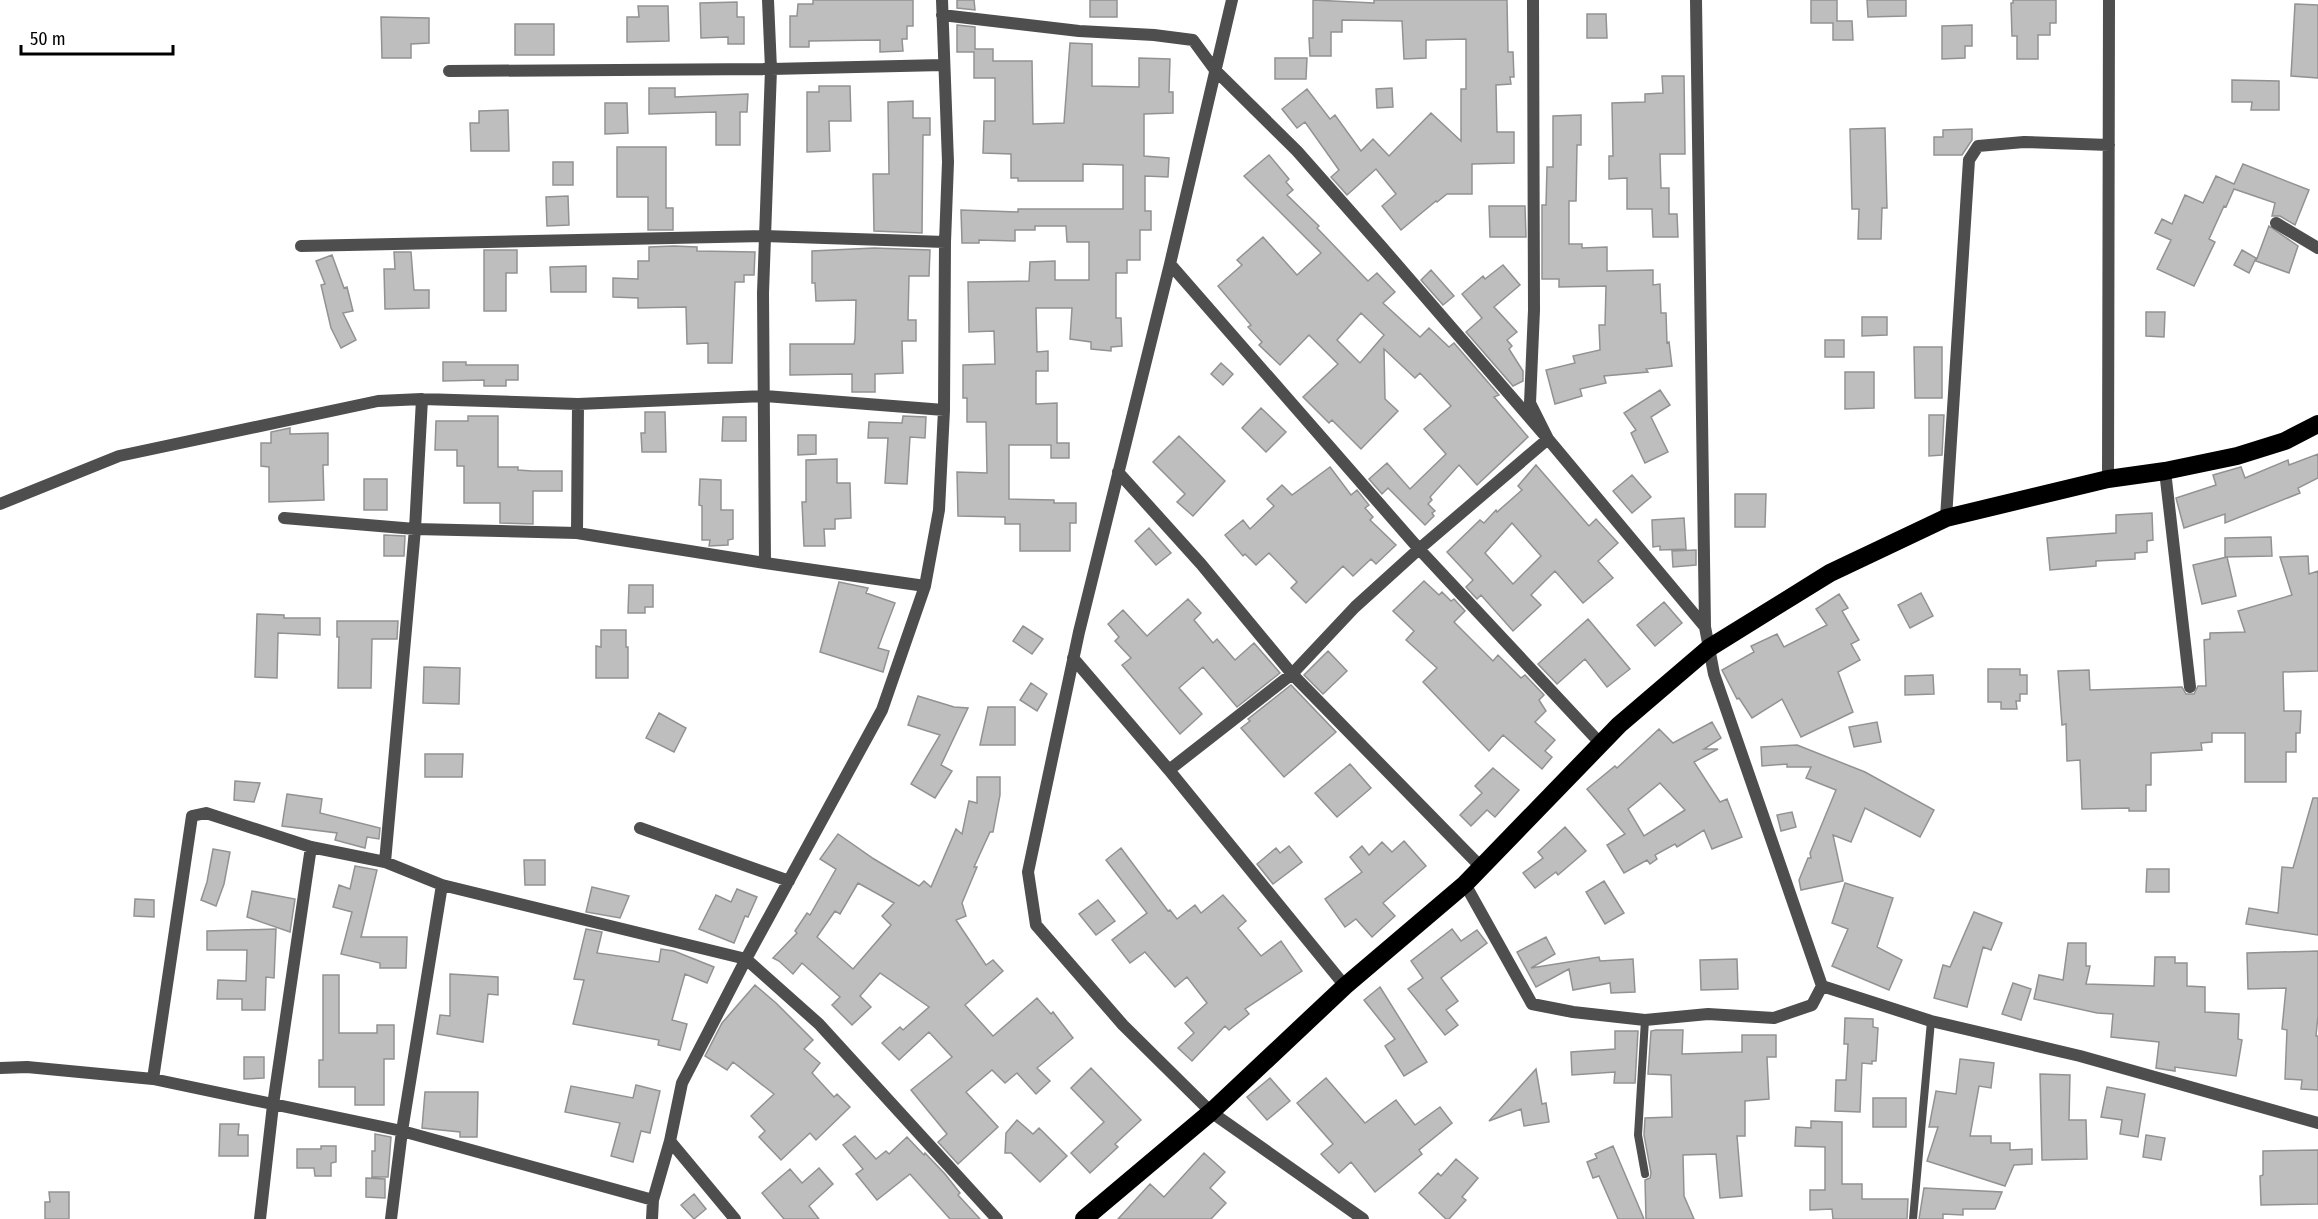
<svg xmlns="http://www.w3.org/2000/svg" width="2318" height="1219" font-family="'Fira Sans Condensed',sans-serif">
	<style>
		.building { fill: #bebebe; stroke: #929292; stroke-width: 1.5; fill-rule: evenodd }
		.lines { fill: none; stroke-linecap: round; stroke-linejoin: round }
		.lane { stroke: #4e4e4e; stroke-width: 8 }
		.street { stroke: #4e4e4e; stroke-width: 12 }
		.highway { stroke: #000; stroke-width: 18 }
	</style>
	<rect width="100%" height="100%" fill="#fff"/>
	<path class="building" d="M813,0H913V26H907V39H902L903,51L880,52V40L809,41V47H790V16H797L798,4H813Z
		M957,0H974L975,10L957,8Z
		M1090,0H1117V17H1090Z
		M1313,0L1374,3V0H1507L1508,52H1513L1514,77H1510L1511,84L1496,85L1497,132H1514V163L1472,164V194H1447L1437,202L1436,201L1401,230L1382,206L1396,194L1376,169L1347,195L1331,177L1339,170L1305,122L1297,128L1282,109L1307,89L1330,119L1335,115L1361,151L1373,139L1389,156L1431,113L1461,141V89H1466V39L1426,40V58L1404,59L1402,21L1342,20V32H1331V56H1310L1309,38H1313Z
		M1811,0H1837V21H1852L1853,40H1833V23H1811Z
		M1867,0H1906V16L1868,17Z
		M2013,0H2056V23H2050V35H2038V59H2017V36H2012L2011,3H2013Z
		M737,2V17H744V44H728V37L701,38L700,3Z
		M2295,4L2318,5V78L2291,76Z
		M638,6H668L669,41L627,42V17H639Z
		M1587,14H1606L1607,38H1587Z
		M381,17L429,18V43L411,44V58H382Z
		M515,24H554V55H515Z
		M957,25L975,27V49H993V61H1032L1033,124L1064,123L1070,43L1092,44V86L1139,87V58L1170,59L1169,92H1173V113L1144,114V156L1169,158L1168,177L1145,176V211H1151V230H1140V260H1127V273H1116V318H1121L1122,346L1111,347V351L1091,349V342L1070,339L1072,308H1036L1037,352L1048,351V371H1036V404L1057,403V443H1069V458H1051V445H1009V499L1054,500V503H1076V523H1070V551H1020V524H1005V517L958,516L957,472L987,473L986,422H967V398H963V365L995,364L994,331L969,332L968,282L1029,281L1030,262L1055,261V280H1089V242H1067L1066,226H1035V230H1015V241L979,240V243H962L961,210L1018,212V209H1123V165L1083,164V181H1018V178H1011V154L983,153L984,121H995V78H974V52H957Z
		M1972,25V46H1965V58L1942,59V26Z
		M1275,58H1307L1306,79H1275Z
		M1662,76H1684L1685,154H1660L1661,188H1669V214H1677L1678,237H1653L1652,209H1627V178L1609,179V156H1613L1612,103L1645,102V94L1663,93Z
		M2232,80L2279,81V110H2251L2252,102H2232Z
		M819,86H850L851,121H829L830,151L807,152V92H819Z
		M649,88H675V97L748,94L747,112H740V145H716V112L649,114Z
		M1392,88L1393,107L1377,108L1376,89Z
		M913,101V118H930V135H923L922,233L874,231L873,174H889L888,102Z
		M605,103H627L628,133L605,134Z
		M508,110L509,151H471L470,123H479V111Z
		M1581,115V145H1577L1576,201H1569V244H1582V248L1607,247V271L1653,270V285L1660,284L1661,313H1666L1667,343L1669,342L1672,366L1646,369L1648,372L1604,376L1606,383L1580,389L1582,396L1555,404L1546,370L1575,363L1573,356L1600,350L1599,325H1605L1606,286L1559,287V279H1542V205H1546L1547,167H1553V116Z
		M1885,128L1887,208H1882L1881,239H1858L1859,209H1852L1850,129Z
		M1972,129V140L1962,155H1934V137H1943V130Z
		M617,147H666V208H673V230H648V197H617Z
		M1269,155L1289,179L1286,182L1293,190L1287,195L1319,226L1317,228L1368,281L1377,273L1395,292L1383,303L1420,337L1429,328L1449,347L1454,343L1499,395L1494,397L1528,437L1477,485L1459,465L1430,497L1432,500L1428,504L1435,511L1432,513L1434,516L1425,525L1388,488L1382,494L1369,479L1387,463L1410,489L1446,454L1424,429L1451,406L1420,373L1415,378L1384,349L1385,399L1398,411L1361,449L1332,420L1329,423L1303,397L1338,364L1309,335L1280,365L1259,345L1262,342L1248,327L1251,325L1218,286L1242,265L1237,260L1263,237L1297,275L1321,253L1244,176ZM1361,313L1384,335L1360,363L1337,340Z
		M553,162H573V185H553Z
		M2243,164L2309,190L2295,225L2280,216H2272L2275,203L2234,189L2226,207L2224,206L2209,239L2215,242L2194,286L2157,269L2171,240L2155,233L2162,219L2172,224L2185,195L2203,203L2216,176L2234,184Z
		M568,196L569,225L547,226L546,197Z
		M1489,206H1525L1526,237H1490Z
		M2269,226L2298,246L2289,273L2256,261Z
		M674,246L697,247V251L755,252L754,275H744V282H735L732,363H708V343L687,344L686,307L638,308V298L613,297V278L638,279V261H649V247Z
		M874,248L930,250L929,276H909L908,320H916V341H902L903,373L875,374V392H852V374L790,375V344H854L855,339L856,300L816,301L815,283H812V251Z
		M484,250H517V273H506V311H484Z
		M2242,250L2256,258L2249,273L2234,265Z
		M394,252H411L414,290H429V308L385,309L384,269H395Z
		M332,255L344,288L347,287L353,311L343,313L356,340L341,348L331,328L321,285L325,284L316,261Z
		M1503,265L1520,285L1494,307L1517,332L1507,340L1512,346L1509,349L1523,371V381L1513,386L1466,332L1482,318L1462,294L1483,276L1485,279Z
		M586,266V292H551L550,267Z
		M1431,270L1454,296L1443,305L1421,280Z
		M2146,312H2165L2164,337L2146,336Z
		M1862,317H1887V335L1862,336Z
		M1825,340H1844V357H1825Z
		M1914,347H1942V398H1915Z
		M443,362H466V365H518V380H506V386H484V380L443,381Z
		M1221,363L1233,374L1223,385L1211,374Z
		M1845,372H1874V408L1845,409Z
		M1660,390L1670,405L1651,417L1668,452L1645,463L1631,433L1636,430L1624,413Z
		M1261,408L1286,432L1266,452L1242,428Z
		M645,412H665L666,452H642L641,433H645Z
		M1929,415H1944L1942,455L1929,456Z
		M468,416H498V467H518V470L532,471H562V491H533V524L500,523V503H464V466H457V450H435L436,421H468Z
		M903,416L926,417L925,438L910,437L907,484L885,483L888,438H868L869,422L902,423Z
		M723,417H746V441H722Z
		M290,428V434L328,433V465H323L324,500L269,502V467L261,466V443H271V432Z
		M798,435H816V454L798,455Z
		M1179,436L1225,481L1193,516L1177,502L1185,494L1153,462Z
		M2318,454V478L2298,488L2300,493L2225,523V514L2184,528L2176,498L2216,485L2213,475L2241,467L2245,478L2288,460L2289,465Z
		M837,459V483H850L851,518L835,519V529H824L825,546H804L802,502H806V460Z
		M1536,465L1589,526L1596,519L1618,543L1598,561L1613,578L1583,603L1555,571L1531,595L1541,605L1513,631L1481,595L1477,599L1466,587L1473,580L1447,552L1480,520L1484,523L1496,510L1497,512L1522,490L1518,486ZM1512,523L1541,556L1513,584L1485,553Z
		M1330,467L1351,495L1357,490L1369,505L1365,508L1373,517L1370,520L1396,545L1376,564L1371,559L1353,576L1343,566L1306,603L1291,588L1297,582L1269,553L1256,565L1245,554L1243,556L1225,535L1243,520L1250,529L1274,506L1267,499L1282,485L1292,495Z
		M1632,475L1651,497L1632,513L1613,491Z
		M364,479H387V510H364Z
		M700,479L721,480V510H733V539L728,540V545L709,546L710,540H702V506L699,505Z
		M1735,494H1766L1765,527H1735Z
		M2152,513L2153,540L2147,541V552L2135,553V559L2096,561V566L2050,570L2047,538L2116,533V515Z
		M1684,518L1686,549L1660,550V546L1653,547L1652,520Z
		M1149,528L1171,553L1156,565L1135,541Z
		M384,535L405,536L404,556H384Z
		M2271,537L2272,556L2225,557V538Z
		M1696,550V565L1673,567L1672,551Z
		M2308,556L2309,574L2318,571V671L2283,672L2284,711H2301L2300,733H2296V752H2286V782H2245V733H2212V742L2201,743L2202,750L2151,753V785H2146V811H2129V808L2082,809L2080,760L2067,761L2066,724L2062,725L2058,671L2089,670L2090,690L2182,687L2186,694H2194L2198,686H2206L2204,640L2210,639V633L2245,632L2238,611L2292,595L2280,557Z
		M2227,557L2236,596L2202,604L2193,565Z
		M1424,581L1439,595L1442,592L1451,601L1454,599L1465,611L1454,622L1493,661L1498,655L1521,678L1525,675L1544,695L1539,700L1546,711L1535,722L1555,740L1545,751L1552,757L1542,769L1503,735L1489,751L1423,682L1437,668L1406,640L1414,631L1393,611Z
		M839,582L868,588L866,593L895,603L878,648L889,651L883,672L820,652Z
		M629,585H653V607H645V613H628Z
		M1921,593L1933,616L1910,628L1898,605Z
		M1839,594L1848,608L1842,611L1859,640L1851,644L1860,660L1838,672L1853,712L1801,737L1782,699L1752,718L1739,698L1737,699L1722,670L1754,652L1751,646L1777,634L1784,647L1827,625L1816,609Z
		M1188,599L1201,613L1194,620L1213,643L1217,639L1235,660L1254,643L1280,673L1237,707L1203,667L1179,688L1202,714L1180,734L1122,665L1131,658L1115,641L1119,637L1108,624L1123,610L1147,636Z
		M1664,602L1682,623L1655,646L1637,625Z
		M257,614L284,615V618H320V635L278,633L277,678L255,677Z
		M1588,619L1630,669L1607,687L1585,659L1557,684L1538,664Z
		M337,621H398L397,639H372L371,688H338L339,637H337Z
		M1023,626L1043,639L1032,654L1013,641Z
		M601,630H626V647H628V678H596V646L601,647Z
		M1328,651L1347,671L1323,694L1304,675Z
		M424,667L460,668L459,704L423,703Z
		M1988,669H2020V675H2027V694H2020V701H2016L2017,709H2001V702H1988Z
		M1933,675L1934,694L1905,695V676Z
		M1031,683L1047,694L1037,711L1020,700Z
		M1291,685L1336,732L1284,777L1241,728L1250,721L1248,719Z
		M918,696L954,707L968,708L941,765L952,771L935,798L911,784L940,735L908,725Z
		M988,707H1015V745H980Z
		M659,713L686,728L674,752L646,738Z
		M1712,722L1721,738L1704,749H1718L1694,762L1720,802L1727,799L1742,837L1712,849L1704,830L1677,847L1675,844L1655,855L1657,859L1650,864L1647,860L1624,873L1607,845L1625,834L1587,789L1615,766L1617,768L1659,729L1673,743ZM1660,783L1685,810L1644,836L1628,809Z
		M1877,722L1881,742L1854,747L1849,727Z
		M1797,745L1865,772L1934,810L1920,837L1865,808L1851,842L1833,835L1843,881L1801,890L1799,880L1808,858H1811L1810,853L1836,790L1806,778L1811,767H1787V764L1762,766L1761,747Z
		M425,754H463L462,777H425Z
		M1350,764L1371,788L1337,817L1315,793Z
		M1493,768L1519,790L1495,817L1487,810L1471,826L1460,815L1482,793L1475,786Z
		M977,777H1000V795L993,832H990L974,867H977L962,903L966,916L956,920L986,965L993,960L1003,971L965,1005L993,1036L1037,998L1051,1014L1053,1012L1073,1038L1037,1068L1050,1081L1036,1094L1017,1073L1005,1083L992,1070L966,1092L998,1127L958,1164L938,1142L947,1134L911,1090L952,1057L929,1032L899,1060L882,1043L900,1027L903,1030L929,1007L880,973L860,996L871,1007L852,1025L832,1005L840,997L802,963L793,974L779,961L773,958L797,933L795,931L807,913L810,915L836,869L820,859L838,834L874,859L919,886L924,881L931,887L956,829L962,834L969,801L977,803ZM858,883L894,903L882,916L891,925L853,969L817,937L835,911L840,914Z
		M235,781L260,783L254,802L234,800Z
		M287,794L322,799L320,813L380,828L379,839L367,837L365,848L335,840L337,833L282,826Z
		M2313,798H2318V935L2246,924L2249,908L2278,913L2282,867L2293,868Z
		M1792,812L1796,827L1781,831L1777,815Z
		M1565,827L1586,851L1558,875L1556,872L1535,888L1523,873L1543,858L1538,852Z
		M1404,841L1426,866L1383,903L1395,916L1372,937L1356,919L1345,927L1325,899L1362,872L1350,857L1362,846L1369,855L1382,842L1392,852Z
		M1289,846L1302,862L1273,884L1257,864L1276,848L1280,853Z
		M1121,848L1168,911L1170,910L1177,919L1195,905L1201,913L1223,895L1246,921L1238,928L1261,956L1281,941L1302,971L1245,1009L1249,1014L1229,1030L1225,1026L1192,1061L1178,1048L1194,1033L1185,1023L1207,1003L1187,977L1175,987L1145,952L1130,963L1112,940L1147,913L1106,860Z
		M213,849L230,852L224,884L216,906L201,900L207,882Z
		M524,860H545V885H525Z
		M355,866L377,870L361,937H407L406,968H380V963L341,954L352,912L333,907L339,885L350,889Z
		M2147,869H2169V892H2146Z
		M1604,881L1624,913L1605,924L1586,892Z
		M1845,883L1893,898L1877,947L1902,960L1889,990L1832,966L1848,929L1832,923Z
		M592,887L629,896L620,918L586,912Z
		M737,889L757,897L748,917L745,916L734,943L699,929L716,895L731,902Z
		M252,891L295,899L290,932L247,917Z
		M135,899L154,900V917L134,916Z
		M1098,900L1115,921L1096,935L1079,914Z
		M1974,912L2002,923L1991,950L1983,947L1967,1007L1934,998L1943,965L1950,967Z
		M276,929L274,978L266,977L265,1010H242V999H217L218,980L246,981L247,950H207V931Z
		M586,929L602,932L597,953L659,962L661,949L674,951L714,967L707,983L685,974L672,1020L687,1024L680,1050L658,1045L659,1040L573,1024L584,980L574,979Z
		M1452,929L1461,941L1477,930L1487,943L1441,978L1458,1001L1446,1010L1458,1025L1445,1035L1408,989L1423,978L1411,961Z
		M1546,937L1555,954L1531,968L1599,957L1600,961L1633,959L1635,992L1611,993L1610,983L1573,990L1569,969L1536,987L1517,952Z
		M2068,943H2086V966H2090L2086,984L2154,986L2155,957H2175V963H2187V986L2205,987V1012L2239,1014L2238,1039L2242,1040L2236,1076L2175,1067V1071L2156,1068L2159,1042L2111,1037L2113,1014L2097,1013L2034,999L2039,975L2063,980Z
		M2318,951V1016L2316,1036H2318V1090L2301,1089L2302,1080L2285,1079L2287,1030L2282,1029L2286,988L2248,989L2247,953Z
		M1737,959L1738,989L1701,990L1700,960Z
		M450,974L498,977V995L488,994L483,1042L437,1034L440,1015L450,1016Z
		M323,975H339V1033H377V1025H394V1059H384V1105H355V1087H319V1060H323Z
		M2013,983L2031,989L2021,1020L2002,1014Z
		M755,985L776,1003L813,1040L804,1049L820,1063L812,1073L834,1097L837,1094L850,1107L816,1140L810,1133L781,1160L759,1137L765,1131L751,1116L774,1094L733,1062L727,1070L705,1056L722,1023Z
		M1380,987L1427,1062L1404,1076L1385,1046L1395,1039L1364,1000Z
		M1845,1018L1873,1019V1027L1878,1028L1876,1061H1872V1064L1862,1063L1860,1112L1835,1111L1836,1080H1846L1848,1044H1844Z
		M1656,1030H1683L1682,1054L1742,1052V1035H1776V1057H1767L1769,1099L1745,1101V1136H1737L1742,1196L1720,1198L1716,1154L1683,1155L1684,1196L1694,1219H1646L1645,1180L1650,1178L1651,1173L1644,1135L1645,1118L1672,1117L1671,1075L1648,1074L1651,1031Z
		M1615,1031H1638L1635,1083H1614L1615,1072L1572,1075L1571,1052L1615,1049Z
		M244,1057H264V1078L244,1079Z
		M1960,1059L1994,1063L1991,1088L1979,1086L1970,1136H1991V1143H2010V1150L2032,1149V1164L2014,1165L2005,1186L1927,1161L1938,1127H1929L1936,1091L1956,1094Z
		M1091,1068L1141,1120L1115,1144L1118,1147L1090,1173L1071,1153L1104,1122L1071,1088Z
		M1536,1069L1542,1104L1546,1103L1549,1122L1524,1126L1521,1109L1489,1121Z
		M2040,1074L2070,1075L2069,1120H2086L2087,1159L2042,1160Z
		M1270,1078L1290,1101L1267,1120L1247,1097Z
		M1326,1078L1365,1123L1396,1100L1415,1125L1440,1107L1452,1123L1419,1150L1422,1154L1375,1192L1351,1162L1339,1173L1321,1154L1333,1144L1297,1103Z
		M636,1085L660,1091L650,1133L641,1131L633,1162L611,1156L620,1123L565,1112L571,1086L633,1098Z
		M2107,1087L2145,1094L2138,1137L2120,1134L2122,1120L2101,1117Z
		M425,1092H478L477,1137H460V1132L422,1128Z
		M1873,1098H1906V1127H1873Z
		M1017,1120L1033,1134L1039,1128L1067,1156L1040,1182L1011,1153H1005L1006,1133Z
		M1811,1121L1842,1122V1184H1862V1199H1908L1907,1219H1833L1832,1209L1810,1210V1190H1825V1147L1795,1146L1796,1127L1811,1128Z
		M220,1124H239L238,1135H248V1156H219Z
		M375,1134L391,1137L388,1177H372V1151H375Z
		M2146,1135L2165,1138L2161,1160L2143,1157Z
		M855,1136L876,1159L886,1151L889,1154L907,1137L924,1155L925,1153L945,1174L960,1193L958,1195L980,1219H950L910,1174L877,1200L856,1174L863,1169L843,1145Z
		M321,1146H336V1162L331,1163V1176H315L314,1168H297V1149H321Z
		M1613,1146L1644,1219H1618L1599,1176L1593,1178L1587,1162L1597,1158L1595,1154Z
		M2318,1150V1204L2261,1205L2260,1176L2263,1175V1151Z
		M1204,1153L1225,1172L1210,1188L1226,1203L1211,1219H1118L1150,1184L1164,1197Z
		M1456,1159L1478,1178L1462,1197L1466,1200L1449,1219H1446L1419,1193L1438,1173L1441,1176Z
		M819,1168L833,1184L809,1206L819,1219H784L762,1193L790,1169L802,1183Z
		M366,1178L385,1179V1198L366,1197Z
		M1924,1188L2002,1192L1995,1209H1963V1215L1943,1214V1219H1919Z
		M49,1192H69V1219H45V1202H50Z
		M694,1194L706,1209L694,1219L681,1205Z"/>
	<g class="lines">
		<path class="lane" d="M1645,1020L1638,1135L1645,1174
			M1913,1219L1931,1021"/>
		<path class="street" d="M768,0L771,69L763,293L765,563L925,586
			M1232,0L1170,264L1079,632L1028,872L1036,925L1123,1025L1211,1112L1363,1219
			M1696,0L1705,627
			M942,15L1079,31L1154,35L1193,40L1215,70L1297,151L1381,246L1548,439L1705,627L1714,674L1822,986
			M449,71L771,69L943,65
			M2276,223L2318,248
			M301,246L764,236L945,242
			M1170,264L1419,549L1601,744
			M2165,471L2190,687
			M1118,472L1201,564L1292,674L1481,867
			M2108,479L2109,0
			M0,504L119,456L378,401L422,399L578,404L765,396L944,410
			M284,518L415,529L577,533L765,563
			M1946,518L1969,160L1978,146L2024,142L2109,145
			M577,533L578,404
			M1073,658L1169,770L1345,986
			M1169,770L1292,674L1355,607L1419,549L1548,439L1530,403L1534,310L1533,0
			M640,828L789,881
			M385,862L415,529L422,399
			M1465,884L1532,1004L1573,1012L1645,1020L1708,1014L1774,1018L1812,1005L1822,986L1931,1021L2080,1056L2318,1123
			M0,1068L27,1067L153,1079L402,1131L653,1200
			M153,1079L192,816L206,813L311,847L385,862L442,885L746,959L819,1024L997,1219
			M670,1141L735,1219
			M260,1219L273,1105L311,847
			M391,1219L402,1131L442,885
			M652,1219L653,1200L670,1141L682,1083L746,959L882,710L925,586L939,510L944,410L945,242L948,162L942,0"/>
		<path class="highway" d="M1084,1219L1211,1112L1345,986L1465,884L1619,725L1709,648L1830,573L1946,518L2108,479L2165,471L2237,456L2285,441L2318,424"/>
	</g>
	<path d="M21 45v9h152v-9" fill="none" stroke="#000000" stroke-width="3"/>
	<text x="30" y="45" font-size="18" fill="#000000" stroke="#ffffff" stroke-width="4.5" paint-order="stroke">50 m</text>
</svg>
